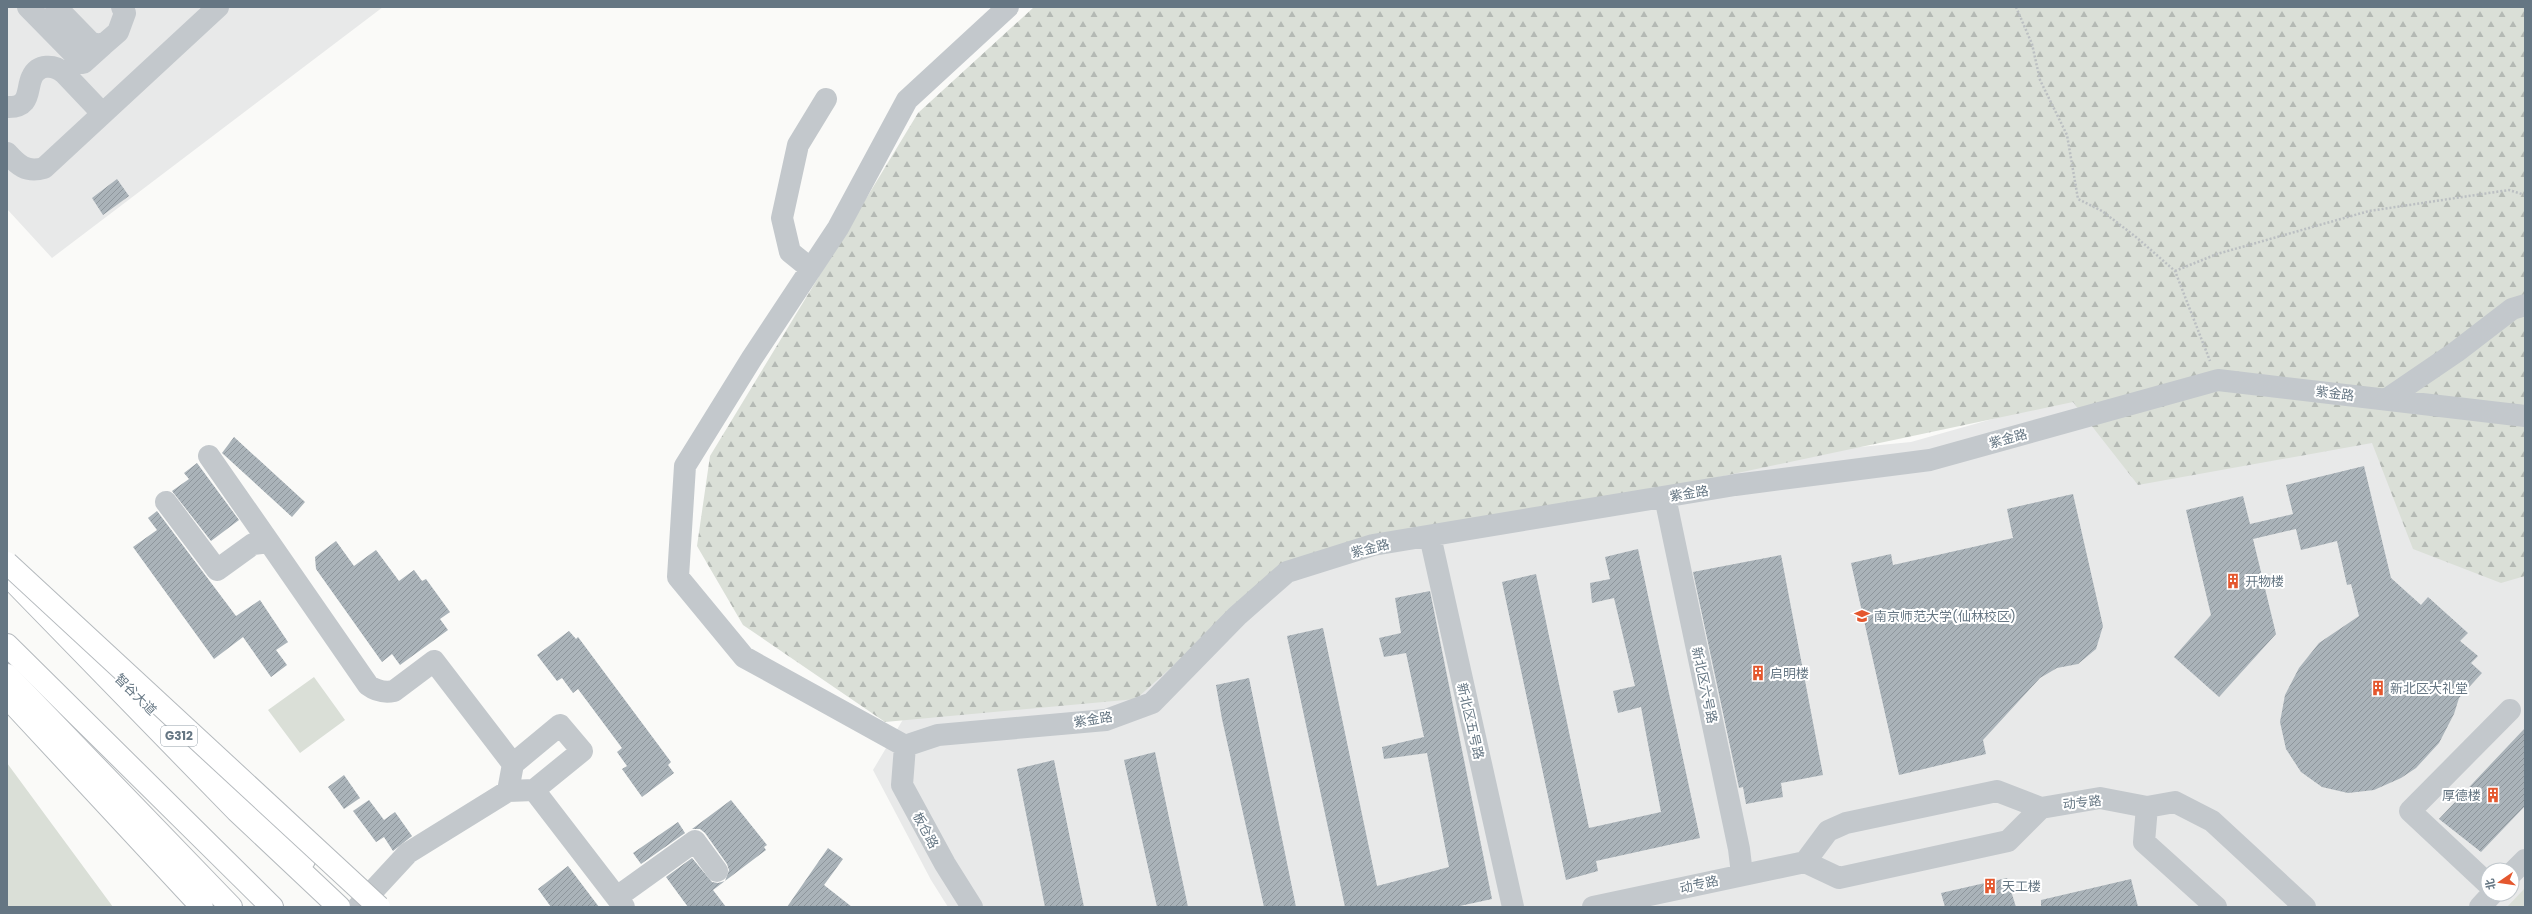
<svg xmlns="http://www.w3.org/2000/svg" width="2532" height="914" font-family="Poppins,'Noto Sans SC',sans-serif">
	<style>
		.built { fill: #e8e9e9; fill-rule: evenodd }
		.green { fill: #dadfd7 }
		.forest { fill: url(#forest-firs) }
		.building { fill: url(#building-hatch) }
		.lines { fill: none; stroke-linecap: round; stroke-linejoin: round }
		.major-casing { stroke: #b5babe; stroke-width: 24 }
		.highway-casing { stroke: #b4b9bd; stroke-width: 24 }
		.path { stroke: #bbbfc2; stroke-width: 2.5; stroke-dasharray: 2 2; stroke-linecap: butt }
		.minor { stroke: #c3c8cc; stroke-width: 22 }
		.major { stroke: #fff; stroke-width: 22 }
		.highway { stroke: #fff; stroke-width: 22 }
		.highway-bridge-casing { stroke: #b4b9bd; stroke-width: 24; stroke-linecap: butt }
		.highway-bridge { stroke: #fff; stroke-width: 22 }
		.labels { text-anchor: middle; stroke-width: 4; stroke-linejoin: round; paint-order: stroke }
		.shield { fill: #fff; stroke: #939fa8; stroke-width: 1 }
		.shield-label { font-size: 12px; font-weight: bold; fill: #657683 }
		.street-label { font-size: 13px; fill: #657683; stroke: #fff }
		.poi-label { font-size: 13px; fill: #657683; stroke: #fff; text-anchor: start }
	</style>
	<defs>
		<pattern id="forest-firs" width="22" height="20" patternUnits="userSpaceOnUse"><rect width="22" height="20" fill="#dadfd7"/><path d="M5 1l3.5 6h-7zM16 11l3.5 6h-7z" fill="#b4b9b4"/></pattern>
		<pattern id="building-hatch" width="6" height="6" patternUnits="userSpaceOnUse"><rect width="6" height="6" fill="#aab3b9"/><path d="M-1 1l2-2M0 6l6-6M5 7l2-2" fill="none" stroke="#8e969c"/></pattern>
	</defs>
	<rect width="100%" height="100%" fill="#fafaf8"/>
	<path class="built" d="M7,7H383L52,258L7,209Z
		M2225,353L2525,392V907H948L931,880L873,770L908,711L1271,543L1604,472L1911,442ZM2488,870H2512V894H2488Z"/>
	<path class="green" d="M314,677L345,720L300,753L268,710Z
		M7,763L113,907H7Z
		M2525,888V907H2507Z"/>
	<path class="forest" d="M1034,7H2525V576L2501,583L2413,549L2372,443L2138,485L2073,402L1280,570L1136,699L885,722L743,625L697,546L710,456L918,113Z"/>
	<path class="building" d="M117,179L129,196L103,215L92,198Z
		M234,437L305,502L292,517L222,453Z
		M197,463L239,520L211,541L172,491L189,479L184,473Z
		M2364,466L2391,578L2421,605L2428,597L2468,633L2460,641L2478,656L2471,663L2482,673L2459,698L2454,714L2439,743L2416,768L2401,778L2374,790L2348,793L2322,787L2301,772L2286,749L2280,722L2285,695L2299,668L2319,643L2359,616L2351,584L2347,585L2337,541L2301,550L2296,529L2253,539L2276,634L2219,697L2174,657L2211,615L2186,510L2243,496L2250,524L2293,514L2286,485Z
		M2073,494L2103,626L2096,649L2078,664L2057,668L2040,678L1983,740L1986,754L1899,775L1851,563L1891,554L1893,565L2013,538L2007,509Z
		M157,511L236,616L260,600L288,642L276,650L287,665L271,677L243,637L214,659L133,547L157,530L148,518Z
		M336,541L354,566L376,550L399,581L414,570L422,581L426,579L450,612L440,619L448,630L400,665L392,654L382,662L316,569L315,557Z
		M1638,549L1700,838L1596,861L1598,871L1566,880L1502,582L1536,574L1589,828L1661,812L1641,707L1618,713L1613,691L1635,686L1614,598L1592,603L1590,583L1610,579L1605,557Z
		M1781,555L1823,775L1781,783L1783,797L1746,804L1743,787L1739,788L1693,572Z
		M1430,591L1492,899L1455,907H1345L1287,636L1323,628L1377,886L1449,867L1427,753L1384,759L1382,747L1424,737L1406,653L1384,657L1379,638L1401,633L1395,598Z
		M569,631L576,639L578,637L671,762L668,765L674,773L642,797L622,769L627,766L617,752L622,748L578,689L573,693L562,678L557,681L537,655Z
		M1249,678L1296,907H1264L1222,719L1216,685Z
		M2525,728V806L2481,852L2439,819Z
		M1155,752L1188,907H1157L1124,760Z
		M1054,760L1084,907H1045L1017,769Z
		M344,775L360,798L344,809L328,787Z
		M369,800L384,820L395,812L412,836L393,851L384,837L376,842L353,811Z
		M731,800L767,845L764,847L766,850L713,890L726,907H688L666,877L692,858L712,882L718,883L725,881L729,870L727,864L705,833L700,829H692Z
		M678,822L685,833L641,864L633,853Z
		M828,848L843,859L824,885L852,907H787Z
		M568,866L599,907H551L538,889Z
		M2007,878L2016,907H1945L1941,893Z
		M2131,879L2138,907H2041V900Z"/>
	<g class="lines">
		<g class="major-casing">
			<path id="major" d="M7,675L231,907
				M177,735L304,860"/>
		</g>
		<g class="highway-casing">
			<path id="highway" d="M16,584L237,811L339,907
				M7,645L272,907
				M7,697L202,907"/>
		</g>
		<path class="path" d="M2016,7L2032,44L2040,80L2067,135L2078,199L2102,211L2136,237L2175,271L2210,361
			M2175,271L2217,254L2369,211L2509,190L2525,195"/>
		<path class="minor" d="M28,7L83,63L103,45
			M56,7L91,43L103,45L118,32L125,13L122,7
			M7,107C32,108 26,89 32,77C38,64 54,64 64,73L102,113
			M7,153C18,165 26,173 44,168L218,7
			M811,269L790,252L782,218L798,145L826,99
			M2387,399L2456,352L2512,309L2525,305
			M209,456L269,542
			M1665,497L1739,849L1742,874
			M166,502L217,570L253,544L269,542L368,685C376,691 384,693 394,691L434,661L513,764
			M1430,536L1513,907
			M905,746L938,735L1106,720L1152,703L1237,616L1287,572L1373,545L1735,485L1930,460L2218,380L2525,416
			M905,746L744,657L678,577L685,466L752,358L838,228L907,100L1008,7
			M905,746L902,785L945,864L972,907
			M534,790L624,907
			M2147,807L2144,842L2216,907
			M2041,808L2100,798L2147,807L2175,802L2212,821L2305,907
			M1805,862L1828,831L1846,823L1997,791L2041,808
			M1805,862L1839,878L2008,841L2041,808
			M2512,873L2525,860
			M2488,884L2410,811L2510,710
			M617,897L695,841L717,871
			M358,907L408,853L508,791L534,790L582,751L560,725L513,764L508,791
			M1593,907L1805,862
			M2480,907L2492,894"/>
		<use href="#major" class="major"/>
		<use href="#highway" class="highway"/>
		<g class="highway-bridge-casing">
			<path id="highway-bridge" d="M7,563L379,907"/>
		</g>
		<use href="#highway-bridge" class="highway-bridge"/>
	</g>
	<defs>
		<g id="building-bare" transform="scale(1.2)"><path d="M-4-6H4V6H1V3H-1V6H-4ZM-2.5-4.3h1.7v1.8h-1.7ZM.8-4.3h1.7v1.8H.8ZM-2.5-1h1.7V.8h-1.7ZM.8-1h1.7V.8H.8Z" fill="#e4572e" stroke="#fff" stroke-width="2.5" paint-order="stroke"/></g>
		<g id="university-bare" transform="scale(1.2)"><path d="M0-5L7-2L0 1L-7-2ZM-4 1L0 2.5L4 1V4Q0 6-4 4Z" fill="#e4572e" stroke="#fff" stroke-width="2.5" paint-order="stroke"/></g>
	</defs>
	<g fill-rule="evenodd">
		<use href="#building-bare" x="2233" y="581"/>
		<use href="#university-bare" x="1862" y="616"/>
		<use href="#building-bare" x="1758" y="673"/>
		<use href="#building-bare" x="2378" y="688"/>
		<use href="#building-bare" x="2493" y="795"/>
		<use href="#building-bare" x="1990" y="886"/>
	</g>
	<g class="labels">
		<rect class="shield" x="161" y="726" width="36" height="20" rx="3"/>
		<g class="shield-label">
			<text x="179" y="740">G312</text>
		</g>
		<g class="street-label">
			<text transform="translate(2335 393) rotate(7)" y="5">紫金路</text>
			<text transform="translate(2008 438) rotate(-15)" y="5">紫金路</text>
			<text transform="translate(1689 493) rotate(-9)" y="5">紫金路</text>
			<text transform="translate(1370 548) rotate(-14)" y="5">紫金路</text>
			<text transform="translate(1705 685) rotate(78)" y="5">新北区六号路</text>
			<text transform="translate(136 694) rotate(45)" y="5">智谷大道</text>
			<text transform="translate(1093 719) rotate(-9)" y="5">紫金路</text>
			<text transform="translate(1471 721) rotate(77)" y="5">新北区五号路</text>
			<text transform="translate(2082 802) rotate(-6)" y="5">动专路</text>
			<text transform="translate(926 830) rotate(62)" y="5">板仓路</text>
			<text transform="translate(1699 884) rotate(-13)" y="5">动专路</text>
		</g>
		<g class="poi-label">
			<text x="2245" y="586">开物楼</text>
			<text x="1874" y="621">南京师范大学(仙林校区)</text>
			<text x="1770" y="678">启明楼</text>
			<text x="2390" y="693">新北区大礼堂</text>
			<text x="2481" y="800" text-anchor="end">厚德楼</text>
			<text x="2002" y="891">天工楼</text>
		</g>
	</g>
	<rect width="2532" height="914" fill="none" stroke="#657683" stroke-width="16"/>
	<g transform="translate(2500 882) rotate(257)"><circle r="19" fill="#ffffff" stroke="#c1c8cd"/>
	<path d="M0-3L7 15L0 10L-7 15Z" fill="#e4572e"/>
	<text y="-6" font-size="11" font-weight="bold" text-anchor="middle" fill="#657683">北</text>
	</g>
</svg>
